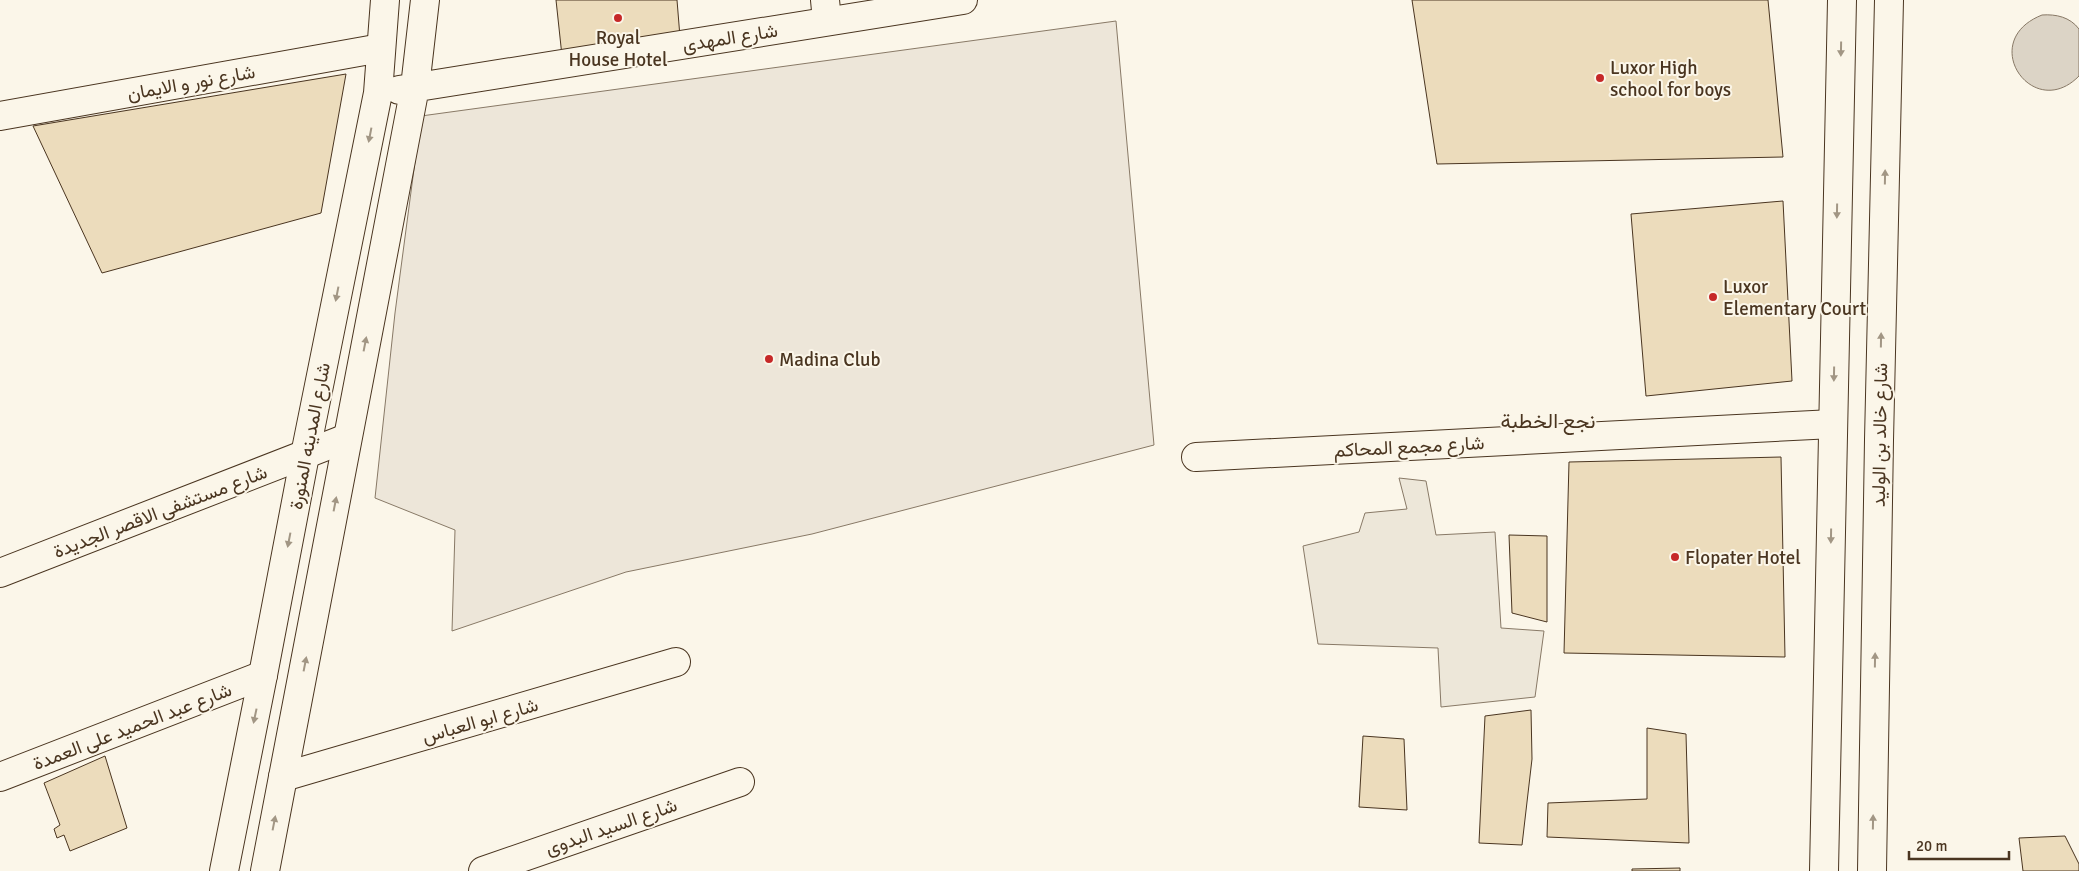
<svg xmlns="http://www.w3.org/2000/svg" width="2079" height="871" font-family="Signika,Vazirmatn,sans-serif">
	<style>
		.green { fill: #ede6d9; stroke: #887966 }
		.parking { fill: #ede7d9; stroke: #887966 }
		.water { fill: #dcd4c6; stroke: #887966 }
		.building { fill: #ecdcbc; stroke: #4a3520 }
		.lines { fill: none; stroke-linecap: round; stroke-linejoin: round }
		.street-casing { stroke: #4a3520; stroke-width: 30 }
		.secondary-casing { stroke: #4a3520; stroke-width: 30 }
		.primary-casing { stroke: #4a3520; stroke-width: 30 }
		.street { stroke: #fbf6e9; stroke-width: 28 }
		.secondary { stroke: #fbf6e9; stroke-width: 28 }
		.primary { stroke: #fbf6e9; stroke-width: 28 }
		.oneway { fill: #a29684 }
		.poi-dot { fill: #c62828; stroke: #fbf6e9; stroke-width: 2 }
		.labels { text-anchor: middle; stroke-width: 4; stroke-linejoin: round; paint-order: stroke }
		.poi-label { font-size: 19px; fill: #4a3520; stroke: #fbf6e9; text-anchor: start }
		.street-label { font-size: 19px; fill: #4a3520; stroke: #fbf6e9 }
		.quarter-label { font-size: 21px; fill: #4a3520; stroke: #fbf6e9 }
	</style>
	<rect width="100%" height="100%" fill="#fbf6e9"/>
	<path class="green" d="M1116,21L1154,445L812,534L626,572L452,631L455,530L375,498L395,313L421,116Z"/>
	<path class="parking" d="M1399,478L1426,481L1436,535L1495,532L1501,628L1544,631L1535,697L1441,707L1438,648L1318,644L1303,546L1359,532L1365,513L1407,509Z"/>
	<path class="water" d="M2042,15C2056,14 2070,17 2079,29V76C2033,123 1976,41 2042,15Z"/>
	<path class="building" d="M556,0H677L680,37L562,56Z
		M1412,0H1768L1783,157L1437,164Z
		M346,74L321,213L102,273L33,126Z
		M1783,201L1792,381L1646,396L1631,214Z
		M1781,457L1785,657L1564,653L1569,462Z
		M1509,535L1547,536V622L1512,613Z
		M1531,710L1532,759L1522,845L1479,843L1485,716Z
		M1647,728L1686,734L1689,843L1547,837L1548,803L1647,799Z
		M1363,736L1404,739L1407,810L1359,807Z
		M105,756L127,828L70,851L64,835L57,838L54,829L60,825L44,783Z
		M2065,836L2079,864V871H2023L2019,838Z
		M1680,868V871H1632V869Z"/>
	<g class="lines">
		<g class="street-casing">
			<path id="street" d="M825,0L827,21
				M0,116L381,48
				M1196,457L1833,424
				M0,573L347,438
				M0,777L263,675
				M283,777L676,662
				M483,871L740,782"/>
		</g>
		<g class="secondary-casing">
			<path id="secondary" d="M399,90L963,0
				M224,871L263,675L305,455L378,93L385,0
				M265,871L415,87L425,0"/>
		</g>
		<g class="primary-casing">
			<path id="primary" d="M1824,871L1842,0
				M1872,871L1879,440L1889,0"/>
		</g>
		<use href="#street" class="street"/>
		<use href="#secondary" class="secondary"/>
		<use href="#primary" class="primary"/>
	</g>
	<defs><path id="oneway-solid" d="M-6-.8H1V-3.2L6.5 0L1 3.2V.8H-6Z" transform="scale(1.25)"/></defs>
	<g class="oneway">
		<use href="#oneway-solid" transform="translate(1841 49) rotate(91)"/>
		<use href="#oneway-solid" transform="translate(370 135) rotate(101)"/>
		<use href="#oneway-solid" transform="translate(1885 177) rotate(-89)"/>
		<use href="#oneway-solid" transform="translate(1837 211) rotate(91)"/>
		<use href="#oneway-solid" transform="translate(337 294) rotate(101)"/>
		<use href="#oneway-solid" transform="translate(1881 340) rotate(-89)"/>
		<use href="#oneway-solid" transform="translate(365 344) rotate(-79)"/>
		<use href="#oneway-solid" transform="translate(1834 374) rotate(91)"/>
		<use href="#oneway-solid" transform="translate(335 504) rotate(-79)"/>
		<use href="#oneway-solid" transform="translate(1831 536) rotate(91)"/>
		<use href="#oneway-solid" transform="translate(289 540) rotate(101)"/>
		<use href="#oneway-solid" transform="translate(1875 660) rotate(-89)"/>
		<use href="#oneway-solid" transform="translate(305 664) rotate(-79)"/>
		<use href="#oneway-solid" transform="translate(255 716) rotate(102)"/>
		<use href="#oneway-solid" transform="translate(1873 822) rotate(-89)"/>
		<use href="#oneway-solid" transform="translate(274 823) rotate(-79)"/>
	</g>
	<g class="poi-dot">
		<circle cx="618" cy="18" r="5"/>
		<circle cx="1600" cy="78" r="5"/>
		<circle cx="1713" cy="297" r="5"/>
		<circle cx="769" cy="359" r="5"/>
		<circle cx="1675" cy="557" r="5"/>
	</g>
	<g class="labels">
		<g class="poi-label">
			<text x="618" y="44" text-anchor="middle">Royal<tspan x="618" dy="22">House Hotel</tspan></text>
			<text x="1610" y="74">Luxor High<tspan x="1610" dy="22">school for boys</tspan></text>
			<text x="1723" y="293">Luxor<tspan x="1723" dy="22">Elementary Court</tspan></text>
			<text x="779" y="366">Madina Club</text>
			<text x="1685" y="564">Flopater Hotel</text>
		</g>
		<g class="street-label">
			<text transform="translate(730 37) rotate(-9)" y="7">شارع المهدى</text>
			<text transform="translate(191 82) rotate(-10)" y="7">شارع نور و الايمان</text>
			<text transform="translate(1879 435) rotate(-89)" y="7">شارع خالد بن الوليد</text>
			<text transform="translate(309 436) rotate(-79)" y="7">شارع المدينه المنورة</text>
			<text transform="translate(1409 446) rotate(-3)" y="7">شارع مجمع المحاكم</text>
			<text transform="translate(160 511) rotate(-21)" y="7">شارع مستشفى الاقصر الجديدة</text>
			<text transform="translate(480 720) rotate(-16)" y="7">شارع ابو العباس</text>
			<text transform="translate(132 726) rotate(-21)" y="7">شارع عبد الحميد على العمدة</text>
			<text transform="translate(611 826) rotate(-19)" y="7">شارع السيد البدوى</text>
		</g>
		<g class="quarter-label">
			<text x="1548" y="428">نجع الخطبة</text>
		</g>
	</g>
	<path d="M1909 851v8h100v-8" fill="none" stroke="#4a3520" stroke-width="2.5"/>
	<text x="1916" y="851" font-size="15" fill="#4a3520" stroke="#fbf6e9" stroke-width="4" paint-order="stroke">20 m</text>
</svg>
